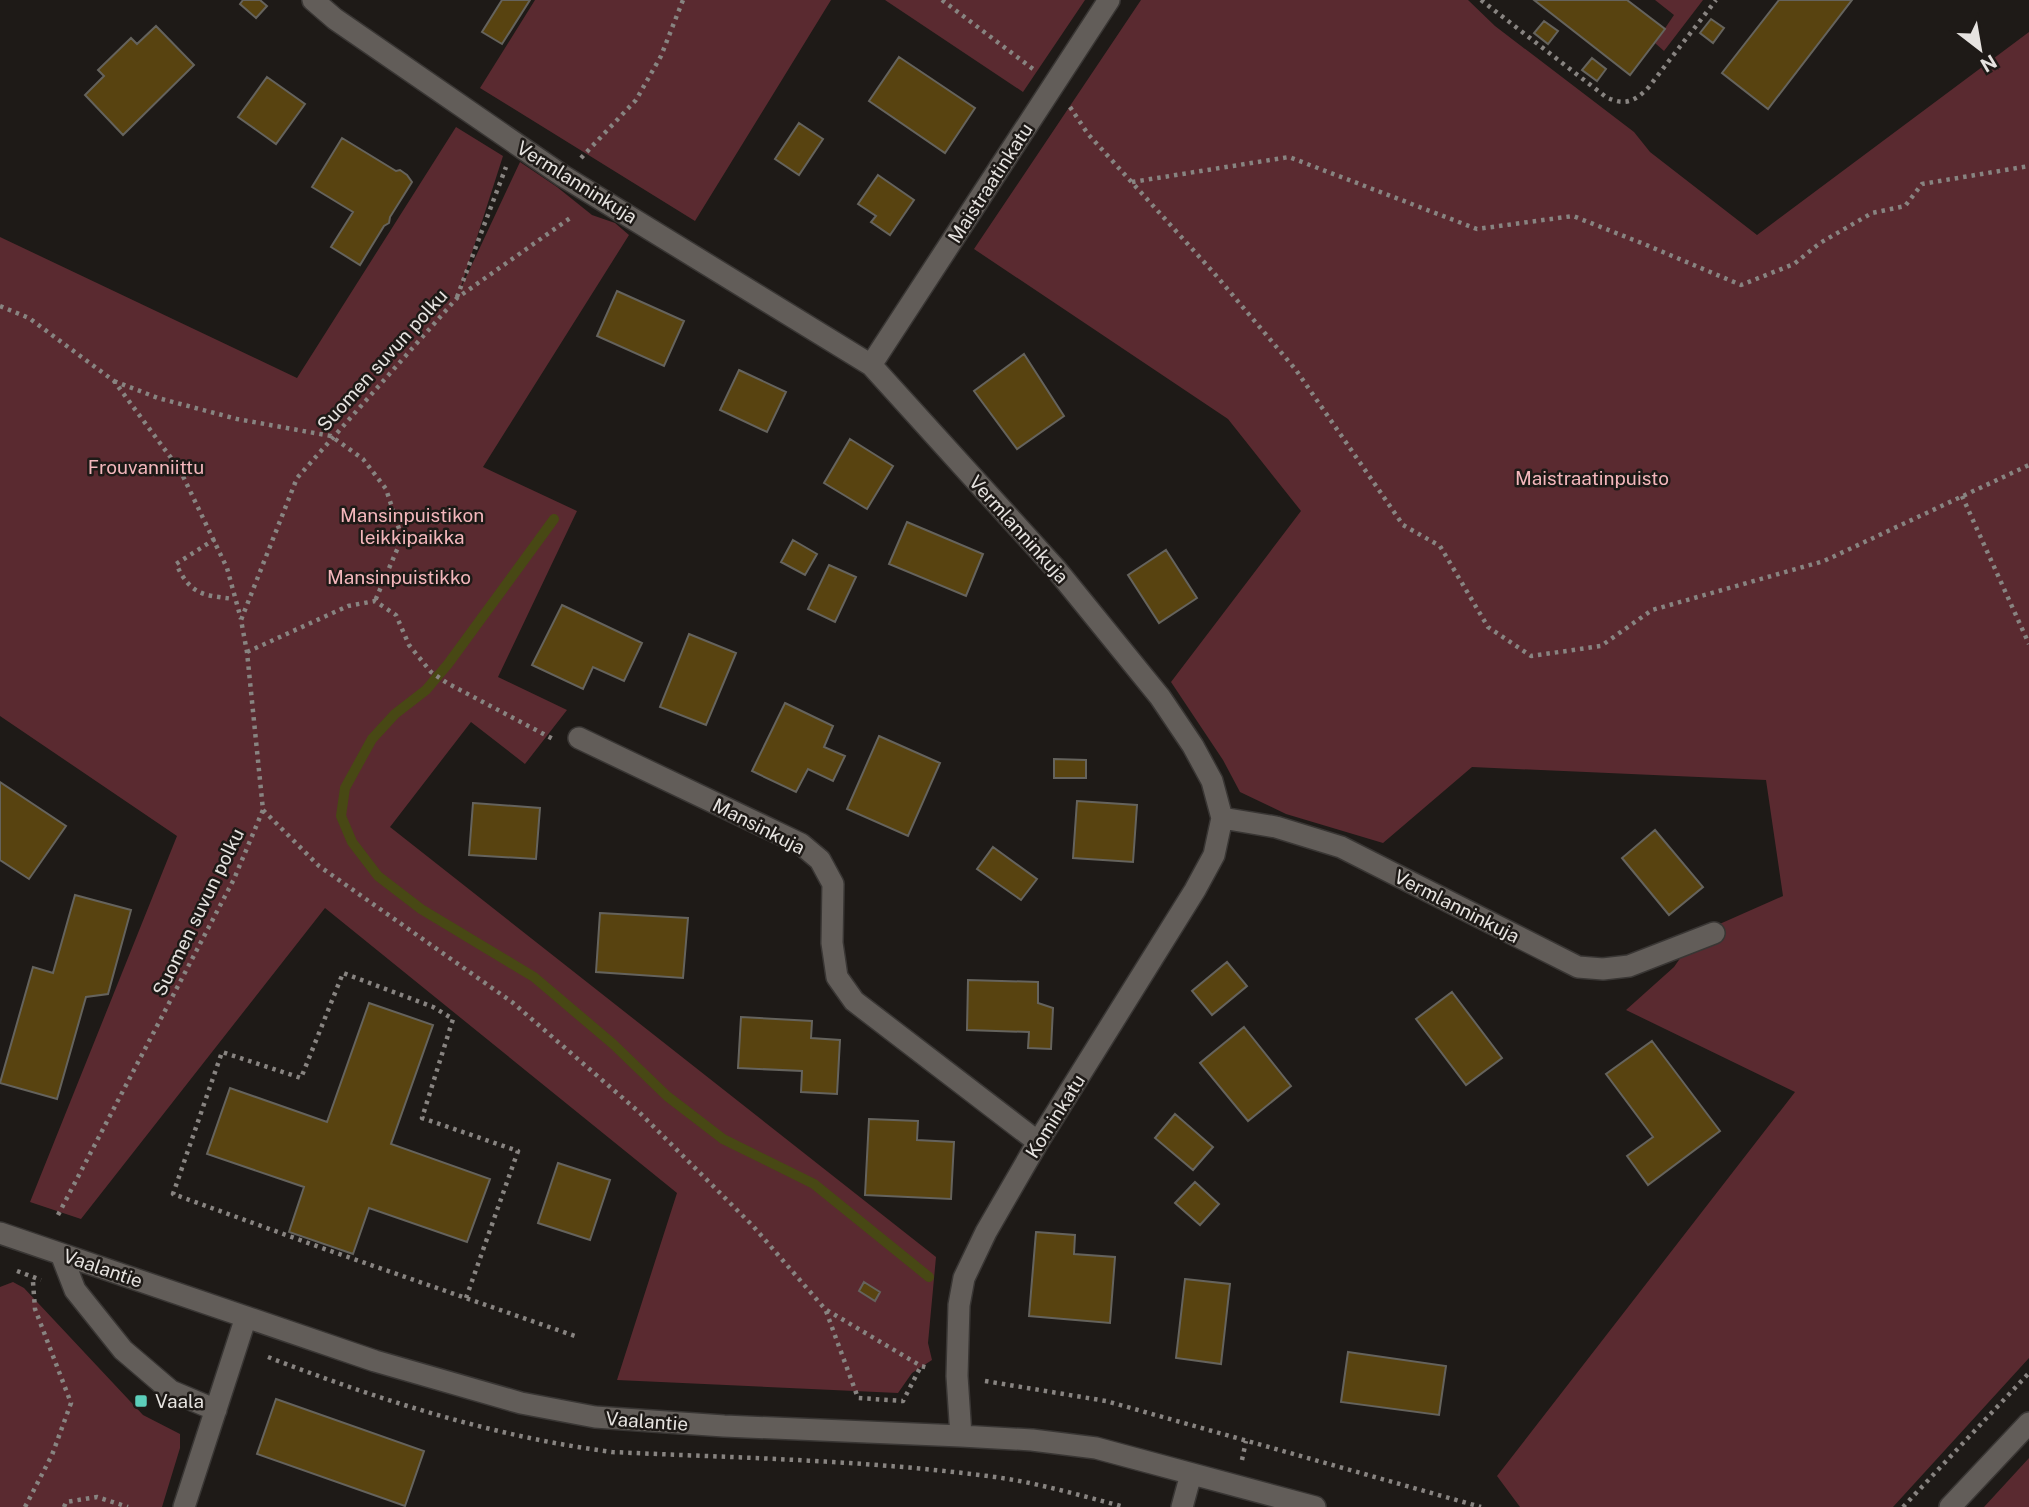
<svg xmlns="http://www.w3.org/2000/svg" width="2029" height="1507" font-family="'Public Sans',sans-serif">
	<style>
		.green { fill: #5a2a30 }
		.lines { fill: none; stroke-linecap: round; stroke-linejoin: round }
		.stream { stroke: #484814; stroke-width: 10 }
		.building { fill: #584310; stroke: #65635d; stroke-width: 2 }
		.minor-casing { stroke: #393634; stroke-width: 24 }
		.path { stroke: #888481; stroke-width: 4.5; stroke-dasharray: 3.5 5; stroke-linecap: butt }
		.minor { stroke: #625d59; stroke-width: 21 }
		.poi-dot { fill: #5cceba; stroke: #1e1a17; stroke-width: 2.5 }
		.labels { text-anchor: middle; stroke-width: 5; stroke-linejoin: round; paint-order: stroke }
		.street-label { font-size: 19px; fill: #e6e3e0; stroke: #1e1a17 }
		.park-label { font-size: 19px; fill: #f4b7bc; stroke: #1e1a17 }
		.poi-label { font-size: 19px; fill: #e6e3e0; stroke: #1e1a17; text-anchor: start }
	</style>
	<rect width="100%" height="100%" fill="#1e1a17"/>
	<path class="green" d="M535,0H831L695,221L480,88Z
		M885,0H1085L1023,92Z
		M1141,0H1468L1495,26L1634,132L1650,152L1757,235L2029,32V1358L1893,1507H1520L1497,1476L1795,1092L1626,1010L1674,967L1697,934L1783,896L1766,780L1472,767L1383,843L1286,814L1240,792L1223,760L1171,682L1301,511L1228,419L974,249Z
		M1655,0H1703L1664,51L1655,43L1674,15Z
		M456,127L503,156L460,290L520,162L557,187L592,215L615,223L629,235L483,467L577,511L498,677L567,710L525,764L471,722L390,827L936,1257L928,1343L932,1360L912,1373L898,1393L617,1380L677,1193L325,908L81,1219L30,1202L177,836L0,716V237L297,378Z
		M13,1282L24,1288L143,1415L180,1434V1448L162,1507H0V1287Z
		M2029,1458V1507H1984Z"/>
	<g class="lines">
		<path class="stream" d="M554,519L448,664L426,690L395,714L372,739L345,788L341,816L352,842L378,876L421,909L534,977L613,1044L667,1096L723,1139L814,1184L929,1277"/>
	</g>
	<path class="building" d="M243,0H260L267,6L256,18L240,4Z
		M502,0H530L502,44L482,32Z
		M1534,0H1627L1665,29L1630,75Z
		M1779,0H1852L1768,109L1722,73Z
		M1711,19L1724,28L1713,43L1700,33Z
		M1544,21L1558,31L1548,44L1534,33Z
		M156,26L194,65L123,135L85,95L104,76L98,70L131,38L137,44Z
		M899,57L975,108L945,153L869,101Z
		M1592,58L1606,69L1597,81L1582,70Z
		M267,77L305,104L276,144L238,117Z
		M799,123L823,139L799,175L775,159Z
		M342,138L396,171L400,170L407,175L412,182L390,217L389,223L384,226L360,265L331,247L353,212L312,187Z
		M878,175L914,200L890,235L871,222L876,216L858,204Z
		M617,291L684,321L664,366L597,336Z
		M1024,354L1064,416L1017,449L974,391Z
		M739,370L786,392L767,432L720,410Z
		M850,439L893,466L867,509L824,483Z
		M907,522L983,554L966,596L889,564Z
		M793,540L817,554L805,575L781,562Z
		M1166,550L1197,598L1159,623L1128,575Z
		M829,565L856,577L835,622L808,609Z
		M562,605L642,643L624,681L593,667L583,689L532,665Z
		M689,634L736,653L706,725L660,707Z
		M785,703L833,726L824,747L845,756L833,781L808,769L796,792L752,771Z
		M879,736L940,763L908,836L847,809Z
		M1054,759L1086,760V778H1054Z
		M0,782L66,826L29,879L0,860Z
		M1077,801L1137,805L1133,862L1073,858Z
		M473,803L540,808L536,859L469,855Z
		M1655,830L1703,887L1669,915L1622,858Z
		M993,847L1037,879L1021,900L977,869Z
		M75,895L131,910L108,994L86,997L57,1099L0,1083L33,967L53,973Z
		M600,913L688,918L683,978L596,972Z
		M1227,962L1247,986L1212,1015L1192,991Z
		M968,980L1038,982V1003L1053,1008L1051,1049L1028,1048L1029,1032L967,1030Z
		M1452,992L1502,1058L1466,1085L1416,1019Z
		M369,1003L433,1025L391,1144L490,1179L467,1242L369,1208L353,1254L289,1232L304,1187L207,1154L230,1088L327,1122Z
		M741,1017L812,1021L811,1038L840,1040L837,1094L801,1092L802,1071L738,1068Z
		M1244,1027L1291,1086L1248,1121L1200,1063Z
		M1652,1041L1720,1131L1648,1185L1627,1156L1653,1137L1606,1074Z
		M1175,1114L1213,1147L1193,1170L1155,1138Z
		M869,1119L918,1121L917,1140L954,1142L951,1199L865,1195Z
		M558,1163L610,1180L590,1240L538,1223Z
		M1195,1182L1219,1204L1200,1225L1175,1203Z
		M1036,1232L1075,1235L1074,1254L1115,1257L1110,1323L1029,1316Z
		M1185,1279L1230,1284L1221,1364L1176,1358Z
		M864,1282L880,1292L875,1301L859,1291Z
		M1348,1352L1446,1366L1439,1415L1341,1402Z
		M276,1399L424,1451L405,1506L257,1454Z"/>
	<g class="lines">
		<g class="minor-casing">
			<path id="minor" d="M313,0L335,19L563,176L871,365L1056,569L1160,697L1193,746L1212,781L1222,818L1214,855L1195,890L1038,1142L986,1232L964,1278L959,1305L957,1376L961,1436
				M871,365L1109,0
				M579,738L801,844L820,860L833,884L832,943L837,977L854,1001L1038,1142
				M1222,818L1276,827L1341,847L1578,967L1603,969L1629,966L1714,933
				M0,1233L375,1361L521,1403L595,1417L724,1426L961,1436L1032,1440L1096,1448L1315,1507
				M61,1254L75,1290L123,1350L171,1391L216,1410
				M184,1507L246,1317
				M1182,1507L1191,1474
				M1950,1507L2029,1423"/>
		</g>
		<path class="path" d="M942,0L1033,69
			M1481,0L1606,97C1624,106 1634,102 1648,88L1716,0
			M1070,107L1088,134L1214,273L1296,370L1403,525L1440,546L1488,627L1531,656L1601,646L1652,610L1824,561L2029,465
			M581,158L636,100L661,56L683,0
			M1132,182L1289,157L1477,229L1573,216L1644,244L1741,285L1794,264L1820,243L1872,213L1905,206L1922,184L2029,166
			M457,297L506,167
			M0,306L29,318L114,381L180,470L227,568L241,619
			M114,381L158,398L237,419L331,436L363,459L386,489L402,538L375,601
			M1962,496L2029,644
			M215,539L176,564C191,595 202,595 234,599
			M247,652L348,606L375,601L396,615L409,645L431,672L447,683L553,739
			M263,810L319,866L512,1002L639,1112L753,1226L825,1309L921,1366L929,1368
			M58,1215L234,879L263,810L247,652L241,620L297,478L457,298L573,216
			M17,1271L41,1280
			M466,1298L518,1151L422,1118L453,1019L433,1007L343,973L301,1078L222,1052L173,1194L322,1248L575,1336
			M826,1311L858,1398L903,1401L921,1366
			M268,1357C379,1400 495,1437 612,1452C739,1458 868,1460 995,1477C1039,1483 1082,1496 1125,1507
			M985,1381L1106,1401L1481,1507
			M1242,1460L1246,1441
			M25,1507L52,1455L71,1403L35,1309L33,1282
			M64,1507L66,1502L97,1497L128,1507
			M1903,1507L2029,1373"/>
		<use href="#minor" class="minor"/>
	</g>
	<rect class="poi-dot" x="134" y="1394" width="14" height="14" rx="3.5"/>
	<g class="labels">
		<g class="street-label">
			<text transform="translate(577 182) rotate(32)" y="7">Vermlanninkuja</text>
			<text transform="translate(990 183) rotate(-57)" y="7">Maistraatinkatu</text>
			<text transform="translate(382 360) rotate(-48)" y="7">Suomen suvun polku</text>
			<text transform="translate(1019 529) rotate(48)" y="7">Vermlanninkuja</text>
			<text transform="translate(759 826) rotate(27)" y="7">Mansinkuja</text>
			<text transform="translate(1457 906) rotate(27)" y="7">Vermlanninkuja</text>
			<text transform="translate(198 912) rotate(-64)" y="7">Suomen suvun polku</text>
			<text transform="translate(1055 1116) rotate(-58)" y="7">Kominkatu</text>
			<text transform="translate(103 1268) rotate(19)" y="7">Vaalantie</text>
			<text transform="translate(647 1421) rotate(4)" y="7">Vaalantie</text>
		</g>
		<g class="park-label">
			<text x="146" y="474">Frouvanniittu</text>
			<text x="1592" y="485">Maistraatinpuisto</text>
			<text x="412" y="522">Mansinpuistikon<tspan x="412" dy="22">leikkipaikka</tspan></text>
			<text x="399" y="584">Mansinpuistikko</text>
		</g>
		<g class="poi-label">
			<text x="155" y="1408">Vaala</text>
		</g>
	</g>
	<g transform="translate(1980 49) rotate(149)" stroke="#1e1a17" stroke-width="5" paint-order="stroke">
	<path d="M0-5L12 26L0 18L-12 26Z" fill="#e6e3e0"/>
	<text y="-10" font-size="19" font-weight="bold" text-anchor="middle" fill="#e6e3e0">N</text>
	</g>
</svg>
